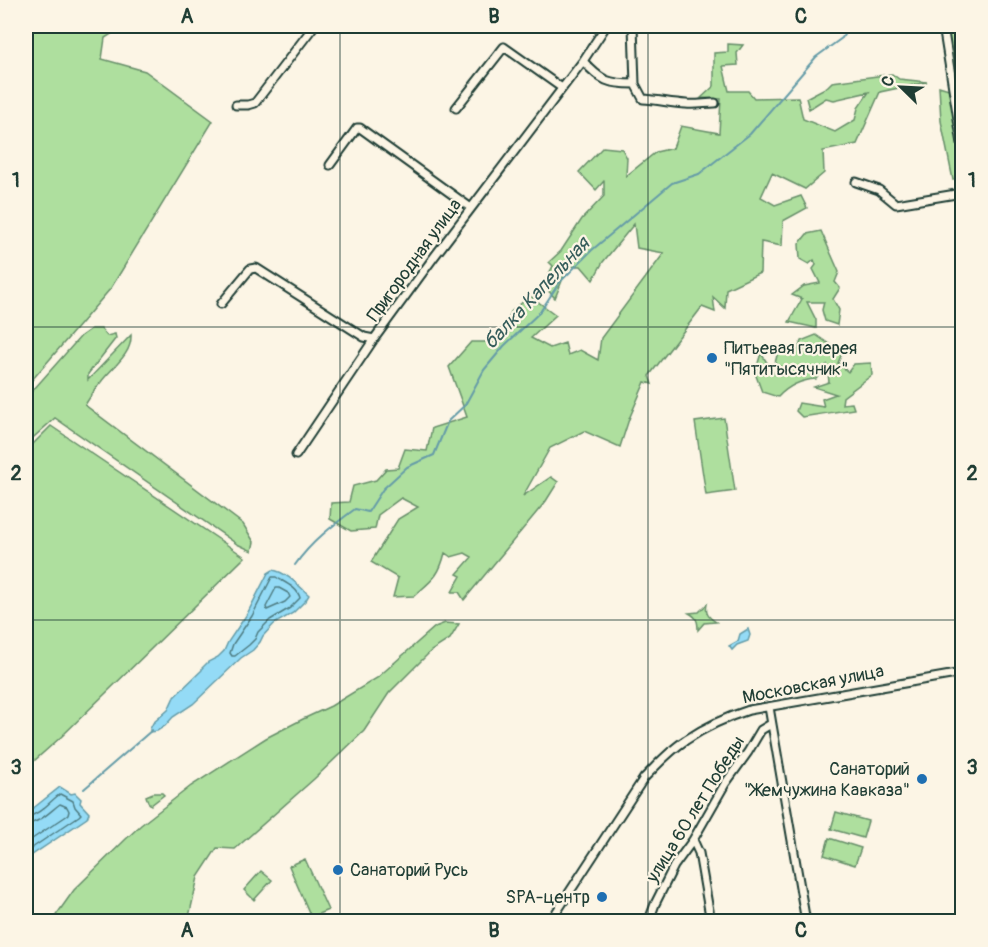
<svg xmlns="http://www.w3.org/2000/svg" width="988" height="947" font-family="Pangolin,sans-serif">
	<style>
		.green { fill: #aedf9e; stroke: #668e69; stroke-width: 1.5 }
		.water { fill: #94dbf6; stroke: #659ca8; stroke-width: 1.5 }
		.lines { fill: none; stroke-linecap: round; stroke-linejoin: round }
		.shore { stroke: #4e7c82; stroke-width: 1.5 }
		.stream { stroke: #659ca8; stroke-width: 2 }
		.minor-casing { stroke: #1f3d34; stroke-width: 11 }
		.minor { stroke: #fcf5e5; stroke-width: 7 }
		.grid { fill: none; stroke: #1f3d34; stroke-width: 1.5; stroke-opacity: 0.55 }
		.poi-dot { fill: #1f6fb2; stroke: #fcf5e5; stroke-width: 2 }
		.labels { text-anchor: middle; stroke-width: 4.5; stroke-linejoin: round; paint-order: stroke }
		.street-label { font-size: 18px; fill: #1f3d34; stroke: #fcf5e5 }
		.poi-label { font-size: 18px; fill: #1f3d34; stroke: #fcf5e5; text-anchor: start }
		.water-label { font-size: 20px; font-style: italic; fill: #365d5b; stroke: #fcf5e5 }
		.neatline { fill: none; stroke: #1f3d34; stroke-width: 2 }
		.grid-label { font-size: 20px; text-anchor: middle; font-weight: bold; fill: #1f3d34 }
	</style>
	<rect width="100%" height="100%" fill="#fcf5e5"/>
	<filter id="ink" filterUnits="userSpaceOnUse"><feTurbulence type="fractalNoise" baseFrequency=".0167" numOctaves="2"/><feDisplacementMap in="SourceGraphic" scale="12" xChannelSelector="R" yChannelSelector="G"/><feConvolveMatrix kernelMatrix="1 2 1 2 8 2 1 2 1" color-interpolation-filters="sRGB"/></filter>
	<g filter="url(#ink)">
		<path class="green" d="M26,26H124L105,38L102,59L145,71L213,121L111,288L26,387Z
			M947,26H962V118Z
			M728,44L743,45L737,53L738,65L723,66L729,91H748L754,98L798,97L803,119L835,132L855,120L858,108L869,92L834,100L826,98L809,109L806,98L827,87L832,82L892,74L899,79L927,82L880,92L857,144L823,151L824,173L805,189L772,173L761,197L775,205L801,196L807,208L783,221L782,246L761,242L760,273L726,289L725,308L713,297L715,312L702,307L649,376L652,384L645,382L629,419L620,447L584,431L550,448L523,496L551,477L558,482L546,501L464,600L459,592H452L461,576L457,574L472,557L465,553L451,557L445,553C439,577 432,580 414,596L393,597L398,578L371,562L398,519L418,507L401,498L378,515L375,529L351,531L330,519L331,503L349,502L353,486L376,480L386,469L398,468L405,449L427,451L432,428L467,417L449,367L471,342H501L511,312L530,296L556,315L531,338L550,348L565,343L568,355L580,350L598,360L601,338L664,253L637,248L634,224L603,262L593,280L581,266H568L555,298L543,285L553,266L549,262L561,251L582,219L604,196V181L596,190L579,172L603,147L622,149L627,158L626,176L656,152L673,148L681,126L719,133L721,99L701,98L714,86V53L728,52Z
			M939,86L949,89L962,170V177L953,180L941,121Z
			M821,231L839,272L835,282L840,288L833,299L839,310L837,325L825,321L822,310L824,302H807L816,320V328L789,322L802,299L792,295L804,286L820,283L813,269L816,265L814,260L809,264L800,259L799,244L807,234Z
			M91,329H101L107,336L115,334L116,338L88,374V380L131,335C132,355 112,367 101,382C95,389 90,397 85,405L243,524L254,542L252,551L237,544L55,418L26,444V398L81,336Z
			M816,335L842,353L838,363L848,372L854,364L871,363L872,375L843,397L842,404L852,403L854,409L802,417L796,411L799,403L824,407L822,399L836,394L814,387L829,382L827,365L816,379C801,380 789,385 778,397L762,392L755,373L761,353L774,374L792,375L775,363L779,348L789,355L797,353L801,341Z
			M724,418L735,491L706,495L695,422Z
			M51,426L245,557L61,737L26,768V451Z
			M707,604C705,613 708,617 716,622L704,623L698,630C698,622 697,617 689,613L699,612Z
			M445,623L459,624L450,639L431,651L389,693L364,731L314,779L235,849L217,848L198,877L188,921H52L74,890L126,839L141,825L191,786L266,738L303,719L331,706L377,678L435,627Z
			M153,793H162L164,795L151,805L148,802L146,796Z
			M836,812L868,821L863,838L831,829Z
			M829,838L861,848L855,865L824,855Z
			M305,859L328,910L311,917L289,866Z
			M261,871L272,880L254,900L244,890Z"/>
		<path class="water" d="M273,570C286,572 299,586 309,595L306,600L293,613L274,624L263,636L260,642L253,650L241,658L193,704L173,717L165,726L157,731L150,732V729L153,723L168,710L174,697L202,670V668L208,662L218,657L224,651L228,642L247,614L268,573Z
			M748,629L750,635L748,641L737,645L732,650L729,646L738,641L740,634Z
			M60,787L71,794L75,793L81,799L80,803L89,813L87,818L26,859V813L36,806Z"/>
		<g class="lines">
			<path class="shore" d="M272,577H276C285,583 297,587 300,598L290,608L270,620L258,632L255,639L249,645L235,656H232L230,653L233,644L252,616Z
				M276,588H279L288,593L290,597L285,602L267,610L266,607Z
				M26,817C40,815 49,802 60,794L73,801L75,807L81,814L79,816L26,852
				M26,824C40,823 49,812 60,804L67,807L69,811L68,815L26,843"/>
			<path class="stream" d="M295,565C311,542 332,526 355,509L368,512L383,489L407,467L434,455L448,421L465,405L484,370L504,346L540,312L559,283L592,250L672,183L699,174L750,134L816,57L842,38L849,26
				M84,789L152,730"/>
			<g class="minor-casing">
				<path id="minor" d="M633,26L635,84
					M943,26L962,144
					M583,61C601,81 608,84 635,84L643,99C658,100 671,103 686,104C696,105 706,103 715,103
					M236,105H248L255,103L314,26
					M456,108L504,47L562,88
					M330,165L357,128H360L471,208
					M856,182L879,190L896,204L962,193
					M221,304L250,269L256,268L364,337L374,339
					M296,455L374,339L434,257L583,61L606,26
					M769,707L806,922
					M693,840L699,853L711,922
					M651,915L655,904L674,866L693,840L725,784L748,752L761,730L771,724
					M550,922L644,778C657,765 670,750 686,740C705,727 727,717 749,710L962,673"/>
			</g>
			<use href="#minor" class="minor"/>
		</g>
	</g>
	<path class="grid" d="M340,26V922M648,26V922M26,327H962M26,620H962"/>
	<g class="poi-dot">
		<circle cx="712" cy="358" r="6"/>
		<circle cx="922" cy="779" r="6"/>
		<circle cx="338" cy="870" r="6"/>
		<circle cx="602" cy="897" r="6"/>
	</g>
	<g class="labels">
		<g class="street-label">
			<text transform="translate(414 260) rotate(-54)" y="6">Пригородная улица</text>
			<text transform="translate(813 684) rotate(-11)" y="6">Московская улица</text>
			<text transform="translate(695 809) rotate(-58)" y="6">улица 60 лет Победы</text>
		</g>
		<g class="poi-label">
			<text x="724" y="354">Питьевая галерея<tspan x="724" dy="21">"Пятитысячник"</tspan></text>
			<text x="910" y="775" text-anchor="end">Санаторий<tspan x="910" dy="21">"Жемчужина Кавказа"</tspan></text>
			<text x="350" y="876">Санаторий Русь</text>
			<text x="590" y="903" text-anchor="end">SPA-центр</text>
		</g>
		<g class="water-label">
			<text transform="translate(536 293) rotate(-47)" y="7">балка Капельная</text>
		</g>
	</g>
	<rect width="988" height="947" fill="none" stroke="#fcf5e5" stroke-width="66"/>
	<g transform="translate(901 87) rotate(294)" stroke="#fcf5e5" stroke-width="4.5" paint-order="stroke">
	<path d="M0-4.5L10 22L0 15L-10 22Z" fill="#1f3d34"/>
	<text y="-9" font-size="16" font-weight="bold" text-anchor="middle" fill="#1f3d34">С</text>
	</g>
	<rect x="33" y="33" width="922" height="881" class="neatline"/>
	<g class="grid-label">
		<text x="187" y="23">A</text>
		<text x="494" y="23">B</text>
		<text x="801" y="23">C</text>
		<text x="16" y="187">1</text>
		<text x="972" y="187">1</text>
		<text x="16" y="480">2</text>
		<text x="972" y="480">2</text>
		<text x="16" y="774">3</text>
		<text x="972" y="774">3</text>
		<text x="187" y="937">A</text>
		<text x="494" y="937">B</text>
		<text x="801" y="937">C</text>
	</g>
</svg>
